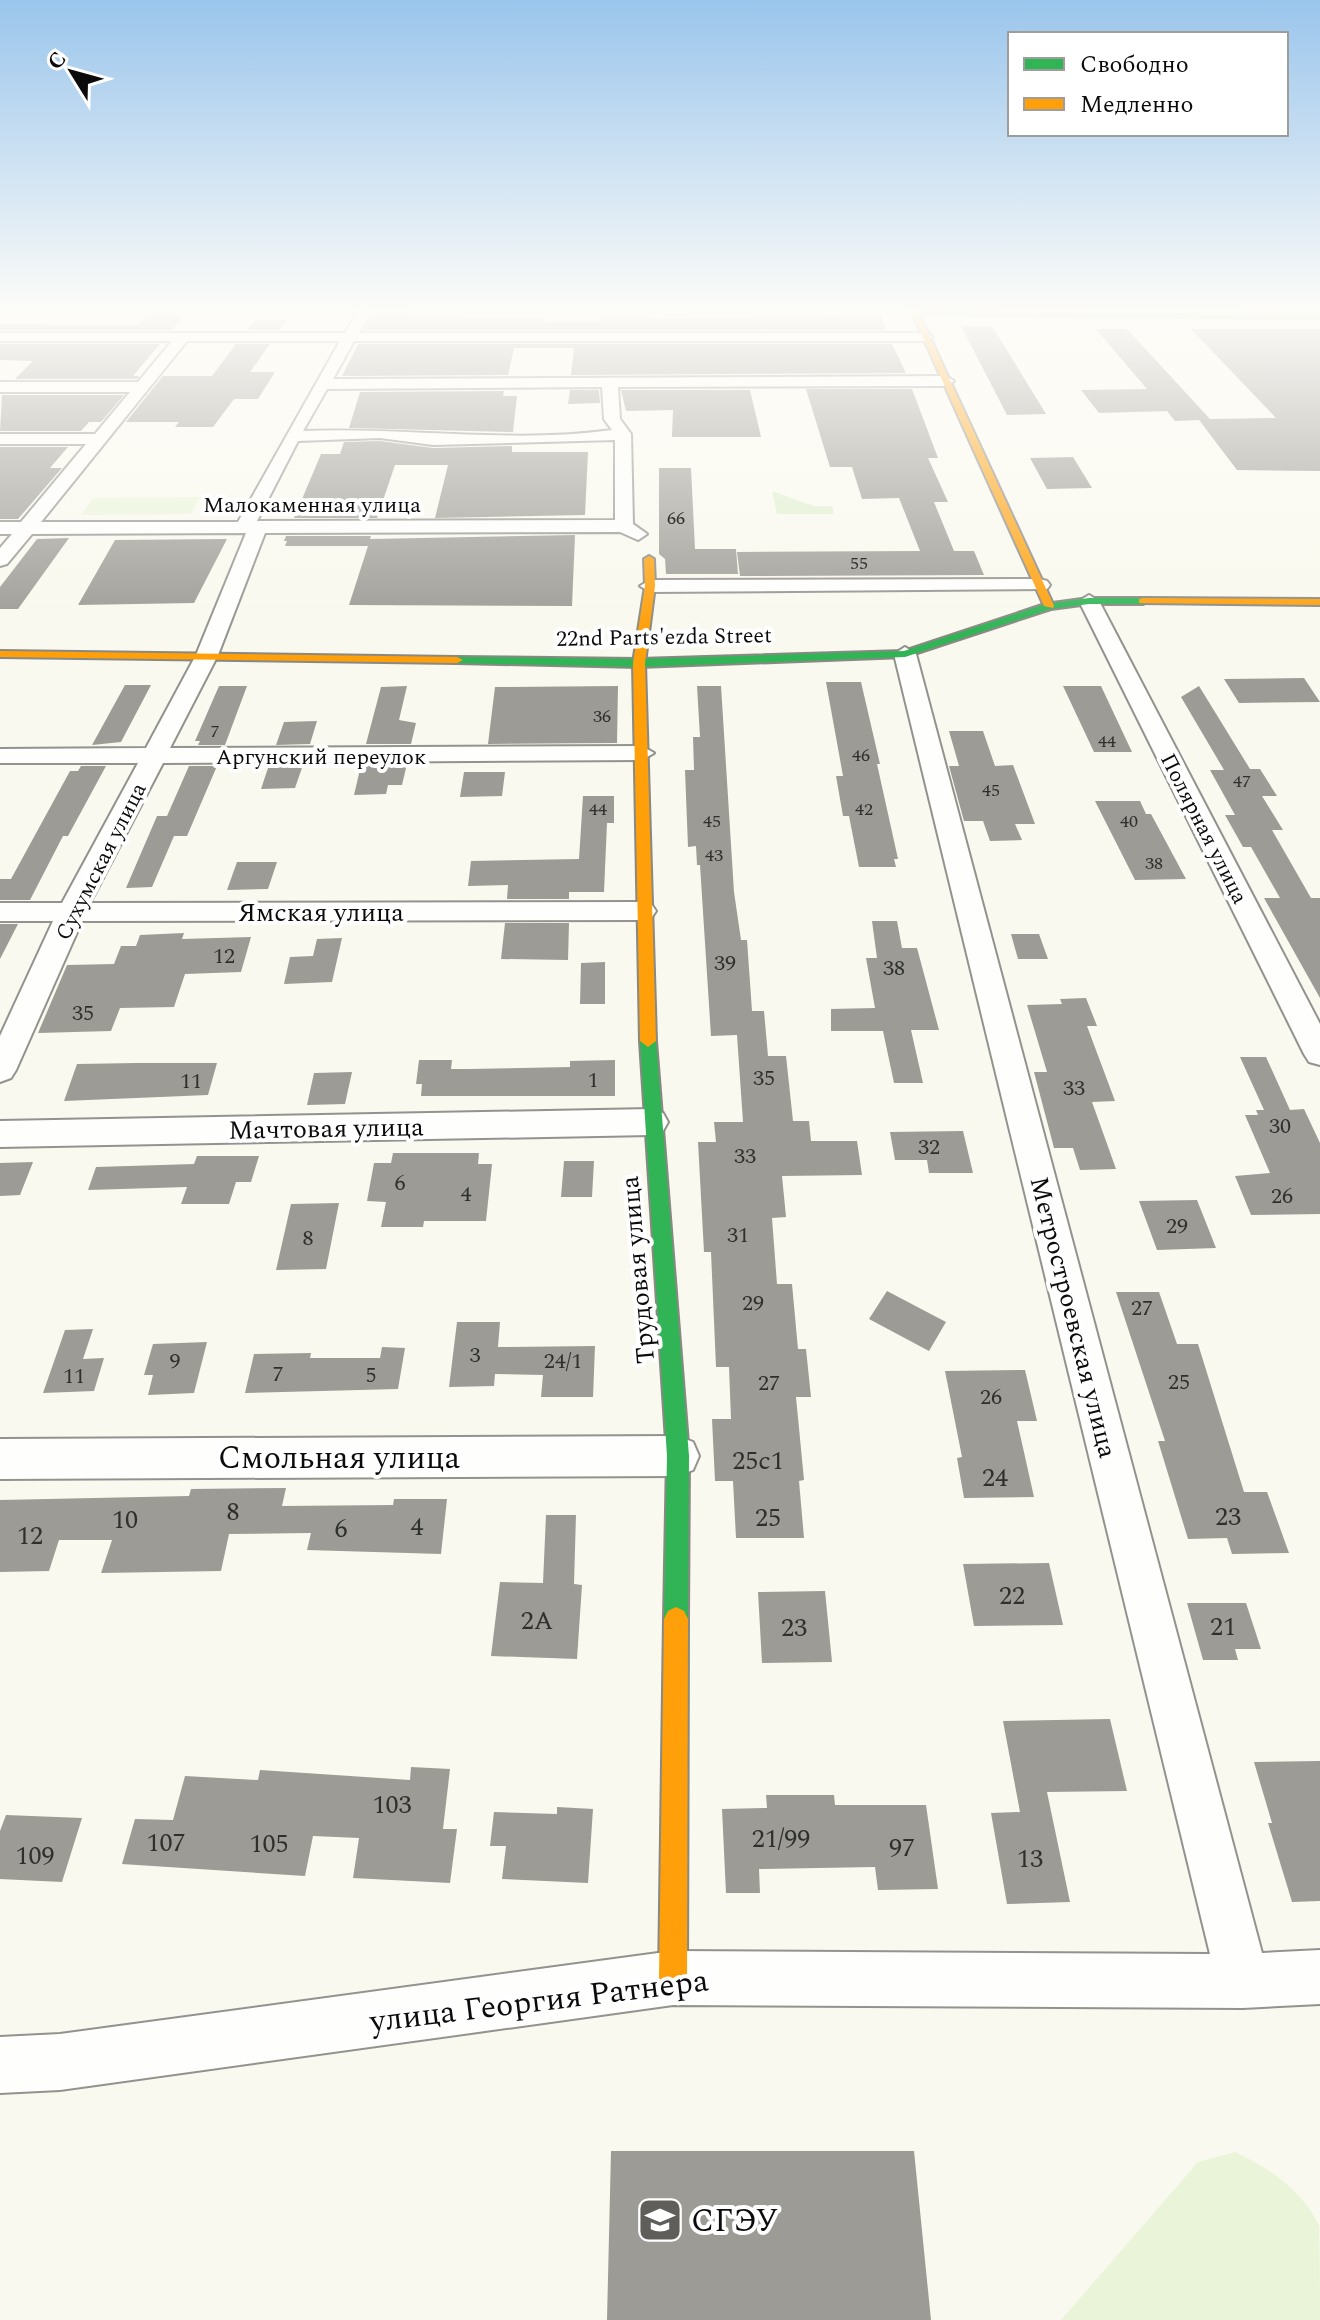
<svg xmlns="http://www.w3.org/2000/svg" width="1320" height="2320" font-family="Spectral,serif">
	<style>
		.green { fill: #dfefcf }
		.pitch { fill: #eaf4d9 }
		.building { fill: #9c9b95 }
		.lines { fill: none; stroke-linecap: round; stroke-linejoin: round }
		.street-casing { stroke: #93928e; stroke-width: 4 }
		.fast-casing { stroke: #898984; stroke-width: 4 }
		.slow-casing { stroke: #898984; stroke-width: 4 }
		.street { fill: #fefefd; fill-rule: evenodd }
		.fast { fill: #30b455; fill-rule: evenodd }
		.slow { fill: #ff9f0a; fill-rule: evenodd }
		.labels { text-anchor: middle; stroke-width: 8; stroke-linejoin: round; paint-order: stroke }
		.far-number-label { font-size: 18px; fill: #2f2f2e }
		.far-street-label { font-size: 22px; fill: #0b0b0b; stroke: #fff }
		.number-label { font-size: 22px; fill: #2f2f2e }
		.street-label { font-size: 26px; fill: #0b0b0b; stroke: #fff }
		.near-number-label { font-size: 26px; fill: #2f2f2e }
		.near-street-label { font-size: 32px; fill: #0b0b0b; stroke: #fff }
		.near-poi-label { font-size: 32px; fill: #0b0b0b; stroke: #fff; text-anchor: start }
	</style>
	<rect width="100%" height="100%" fill="#faf9ef"/>
	<path class="green" d="M772,491L814,506H832L834,514H777Z"/>
	<path class="pitch" d="M200,497L191,514L81,515L93,498Z
		M1235,2152C1269,2168 1302,2190 1319,2225C1320,2238 1320,2302 1320,2320H1061L1198,2162Z"/>
	<path class="building" d="M376,309H410L407,317L545,318V321H600V314L666,319L881,315L886,330H364Z
		M149,314H185L172,330H0V324L138,325Z
		M255,320H287L280,330H247Z
		M961,326H992L1046,414L1007,415Z
		M1096,329H1127L1210,419L1276,418L1191,329H1320V471L1237,470L1199,420L1175,421L1167,411L1099,413L1081,390L1147,389Z
		M0,344H160L133,376H139L137,379H15L33,361L0,360Z
		M236,344H270L250,372H275L258,399H234L213,427H175L179,422H126L163,376H212Z
		M358,344H892L906,373L571,375L574,348H514L508,375L342,376Z
		M806,389H912L938,458H928L948,502H934L954,551H974L984,575L740,576L737,552L920,551L899,498L862,499L852,467H830Z
		M570,390H599L600,403L568,404Z
		M621,390H750L761,437H672L673,410L626,411Z
		M504,391L503,396H517L513,432L349,428L360,392Z
		M2,395H124L101,422H89L81,431H0Z
		M380,441L433,448L512,446V452H588L585,515L435,518L448,465H395L377,518H294L321,454H340L344,442Z
		M0,447H68L50,468H62L18,519H0Z
		M1073,457L1092,488L1047,489L1030,458Z
		M659,468H691L695,549H736L738,574H666L665,559L659,554Z
		M575,535L572,606L349,605L368,546H285L287,541H284L286,536H371L370,539Z
		M69,538L18,609H0V587L37,539Z
		M227,539L194,603L78,605L115,540Z
		M1304,678L1320,702L1239,703L1224,679Z
		M826,682H861L880,764H877L898,859H894L896,867H859L849,816H843L836,776H843Z
		M125,685H151L121,742L92,745Z
		M219,686H247L225,745H198L200,741H195Z
		M407,686L399,720L416,723L411,744H366L381,687Z
		M618,686L617,743L488,744L495,687Z
		M697,686H721L734,892L741,940H747L752,1011H764L768,1056H786L793,1121H809L811,1141H857L862,1175L782,1176L786,1217L772,1218L777,1284H792L798,1349H806L811,1397H796L804,1480L799,1481L804,1538H736L733,1481H715L712,1419H731L729,1367H716L711,1252H704L698,1142H716L714,1122H743L737,1035L711,1036L700,865H697L696,846L688,847L685,770H694L693,737H700Z
		M1063,686H1101L1132,752H1094Z
		M1199,686L1250,769H1260L1277,796H1262L1283,830H1272L1311,898H1320V998L1264,898H1280L1251,847H1243L1225,815H1235L1210,770H1224L1181,697Z
		M317,721L310,744L276,745L284,722Z
		M949,731H983L995,766L1013,765L1035,824H1015L1022,840L990,841L983,821H964L949,766H959Z
		M407,764L402,785H388L386,794L354,795L361,765Z
		M269,765H303L295,788L261,789Z
		M81,766H106L68,836H63L30,900H0V879H11L70,771H78Z
		M189,766H217L187,836H174L152,887L126,888L157,816H167Z
		M464,772H505L502,796L460,797Z
		M583,796H614V823H607L604,892H569V899H507L508,885L468,886L471,861L579,859Z
		M1095,801H1140L1146,814H1151L1186,879L1135,880Z
		M237,862H277L268,889L227,890Z
		M872,921H897L902,948H917L939,1030H911L923,1083H894L883,1031H831V1009L875,1008L866,958H877Z
		M505,923H569L568,960L501,959Z
		M0,924H18L0,959Z
		M184,933L182,939L251,937L241,972L185,974L174,1007L120,1008L111,1031L38,1033L67,965L114,964L121,946H136L140,935Z
		M1011,934H1039L1048,959H1018Z
		M342,938L332,982L284,984L290,957L313,956L317,939Z
		M605,962V1004H580L581,963Z
		M1086,998L1097,1026H1087L1115,1101L1092,1102L1116,1169L1080,1170L1073,1148H1054L1034,1072H1047L1027,1005L1062,1004L1060,999Z
		M1240,1057H1266L1290,1110L1304,1109L1320,1143V1214L1251,1215L1235,1176L1270,1173L1245,1115H1258L1256,1110H1264Z
		M419,1060H452L451,1069H469L570,1067V1061L615,1060V1096H421L422,1084H416Z
		M137,1063H217L208,1095L64,1101L77,1064Z
		M352,1072L345,1104L307,1105L314,1073Z
		M963,1131L973,1173H929L927,1160H895L890,1132Z
		M393,1153H479L478,1164H492L486,1221H424L423,1227H381L386,1202L367,1201L374,1163H391Z
		M197,1156H259L251,1182H236L229,1204H181L187,1187L88,1190L96,1167L194,1164Z
		M564,1161H594L592,1197H561Z
		M33,1162L20,1195L0,1196V1163Z
		M1197,1200L1216,1248L1157,1250L1139,1201Z
		M339,1203L326,1269L276,1270L291,1204Z
		M887,1291L946,1322L929,1351L869,1319Z
		M1116,1292H1159L1177,1344H1198L1244,1492H1267L1289,1553L1232,1554L1227,1538L1188,1539L1158,1441H1165Z
		M457,1322H500L498,1347L595,1346L593,1397H541L543,1375L495,1374L494,1386L449,1387Z
		M93,1329L83,1359L104,1358L94,1391L43,1393L65,1330Z
		M207,1342L194,1393L148,1395L153,1375H144L153,1344Z
		M382,1347L405,1348L398,1389L245,1393L254,1354L311,1353L310,1358H380Z
		M1025,1370L1037,1421H1017L1034,1497L964,1498L957,1458L962,1457L945,1371Z
		M286,1488L282,1506L393,1505L394,1499H447L441,1554L307,1550L311,1533L229,1534L221,1571L101,1573L112,1540H59L49,1571L0,1572V1500L189,1496L191,1489Z
		M546,1515H576L574,1584L582,1585L577,1659L491,1656L500,1582L543,1583Z
		M1049,1563L1063,1625L974,1626L963,1564Z
		M825,1591L832,1662L762,1663L758,1592Z
		M1187,1603H1246L1261,1649H1235L1238,1660H1203Z
		M1110,1719L1127,1791L1047,1792L1070,1902L1007,1904L991,1813L1020,1812L1003,1721Z
		M1320,1761V1901L1292,1902L1268,1823H1272L1254,1762Z
		M411,1767L450,1769L443,1829H457L450,1883L353,1878L359,1838L313,1836L305,1876L122,1864L135,1819L173,1820L185,1776L258,1780L260,1770L410,1780Z
		M766,1795H834L835,1805H926L938,1889L878,1890L875,1867L759,1869L760,1893H726L722,1809L767,1808Z
		M557,1807L593,1809L588,1883L502,1879L506,1846H490L494,1812L557,1814Z
		M6,1815L82,1818L62,1882L0,1879V1831Z
		M611,2151H914L931,2320H607Z"/>
	<g class="lines">
		<g class="street-casing">
			<path id="street" d="M360,309H373L359,333H926L933,337L926,341H354L333,379L946,376L954,381L946,386L618,387L620,419L631,434L633,524L647,534L638,540L620,532L265,533L218,655L170,748L642,746L654,753L642,760L163,763L90,903L642,902L652,905L656,911L652,917L642,920L82,921L16,1070L11,1078L0,1082V1036L53,921H0V903H62L138,763H0V749L146,748L196,655L246,533L32,534L7,564L0,566V548L12,534H0V522H21L86,444H0V434H95L130,392H0V382H138L172,341H0V333H345ZM187,341H340L238,522H41ZM602,387L604,419L612,430C510,444 406,427 303,431L327,389ZM380,438L433,445L615,440V520L257,521L298,441Z
				M1040,579L1047,581L1050,585L1047,589L650,592L640,586L650,580Z
				M1089,595L1099,601L1320,1024V1065L1309,1062L1304,1054L1079,601Z
				M905,647L916,654L1262,1953L1320,1950V2004L1243,2008L673,2005L60,2090L0,2093V2037L60,2034L673,1951L1210,1954L894,654Z
				M651,1109L663,1113L668,1122L663,1131L651,1135L0,1147V1121Z
				M678,1436L693,1442L699,1456L693,1470L678,1476L0,1479V1439Z"/>
		</g>
		<g class="fast-casing">
			<path id="fast" d="M915,311L1320,314V318L912,315Z
				M1089,598H1143L1148,601L1143,604H1089L1051,609L905,657L639,667L457,663L451,660L457,657L639,659L904,651L1045,604Z
				M648,1035L656,1041L689,1456L688,1619L684,1627L676,1631L668,1627L664,1619L667,1456L640,1041Z"/>
		</g>
		<g class="slow-casing">
			<path id="slow" d="M910,309H917L1054,606L1053,608L1044,606Z
				M649,556L654,559L655,586L645,663L656,1041L648,1047L640,1041L633,663L645,586L644,559Z
				M1143,598L1320,599V605L1139,603V599Z
				M0,651L457,657L463,660L457,663L0,657Z
				M676,1607L684,1611L688,1619L687,1978L683,1988L673,1992L663,1988L659,1978L664,1619L668,1611Z"/>
		</g>
		<use href="#street" class="street"/>
		<use href="#fast" class="fast"/>
		<use href="#slow" class="slow"/>
	</g>
	<linearGradient id="sky" x2="0" y2="1"><stop stop-color="#9ac5ec"/><stop offset="0.49" stop-color="#fdfcf8"/><stop offset="1" stop-color="#fdfcf8" stop-opacity="0"/></linearGradient>
	<rect width="1320" height="633" fill="url(#sky)"/>
	<defs>
		<g id="university-square" transform="scale(2.3)"><rect x="-9" y="-9" width="18" height="18" rx="4" fill="#5f5e5b" stroke="#fff"/><path d="M0-5L7-2L0 1L-7-2ZM-4 1L0 2.5L4 1V4Q0 6-4 4Z" fill="#fff"/></g>
	</defs>
	<g fill-rule="evenodd">
		<use href="#university-square" x="660" y="2220"/>
	</g>
	<g class="labels">
		<g class="far-number-label">
			<text x="676" y="524">66</text>
			<text x="859" y="569">55</text>
			<text x="602" y="722">36</text>
			<text x="215" y="737">7</text>
			<text x="1107" y="747">44</text>
			<text x="861" y="761">46</text>
			<text x="1242" y="787">47</text>
			<text x="991" y="796">45</text>
			<text x="598" y="815">44</text>
			<text x="864" y="815">42</text>
			<text x="712" y="827">45</text>
			<text x="1129" y="827">40</text>
			<text x="714" y="861">43</text>
			<text x="1154" y="869">38</text>
		</g>
		<g class="far-street-label">
			<text x="312" y="512">Малокаменная улица</text>
			<text transform="translate(664 636) rotate(-1)" y="8">22nd Parts'ezda Street</text>
			<text x="321" y="764">Аргунский переулок</text>
			<text transform="translate(1205 828) rotate(63)" y="8">Полярная улица</text>
			<text transform="translate(100 861) rotate(-63)" y="8">Сухумская улица</text>
		</g>
		<g class="number-label">
			<text x="224" y="963">12</text>
			<text x="725" y="970">39</text>
			<text x="894" y="975">38</text>
			<text x="83" y="1020">35</text>
			<text x="764" y="1085">35</text>
			<text x="593" y="1087">1</text>
			<text x="191" y="1088">11</text>
			<text x="1074" y="1095">33</text>
			<text x="1280" y="1133">30</text>
			<text x="929" y="1154">32</text>
			<text x="745" y="1163">33</text>
			<text x="400" y="1190">6</text>
			<text x="466" y="1201">4</text>
			<text x="1282" y="1203">26</text>
			<text x="1177" y="1233">29</text>
			<text x="738" y="1242">31</text>
			<text x="308" y="1245">8</text>
			<text x="753" y="1310">29</text>
			<text x="1142" y="1315">27</text>
			<text x="475" y="1362">3</text>
			<text x="175" y="1368">9</text>
			<text x="563" y="1368">24/1</text>
			<text x="278" y="1381">7</text>
			<text x="371" y="1382">5</text>
			<text x="74" y="1383">11</text>
			<text x="1179" y="1389">25</text>
			<text x="769" y="1390">27</text>
			<text x="991" y="1404">26</text>
		</g>
		<g class="street-label">
			<text x="321" y="921">Ямская улица</text>
			<text transform="translate(326 1128) rotate(-1)" y="9">Мачтовая улица</text>
			<text transform="translate(637 1270) rotate(-95)" y="9">Трудовая улица</text>
			<text transform="translate(1074 1317) rotate(76)" y="9">Метростроевская улица</text>
		</g>
		<g class="near-number-label">
			<text x="758" y="1469">25с1</text>
			<text x="995" y="1486">24</text>
			<text x="233" y="1520">8</text>
			<text x="1228" y="1525">23</text>
			<text x="768" y="1526">25</text>
			<text x="125" y="1528">10</text>
			<text x="417" y="1535">4</text>
			<text x="341" y="1537">6</text>
			<text x="30" y="1544">12</text>
			<text x="1012" y="1604">22</text>
			<text x="537" y="1629">2А</text>
			<text x="1223" y="1635">21</text>
			<text x="794" y="1636">23</text>
			<text x="392" y="1813">103</text>
			<text x="781" y="1847">21/99</text>
			<text x="166" y="1851">107</text>
			<text x="269" y="1852">105</text>
			<text x="902" y="1856">97</text>
			<text x="35" y="1864">109</text>
			<text x="1030" y="1867">13</text>
		</g>
		<g class="near-street-label">
			<text x="339" y="1468">Смольная улица</text>
			<text transform="translate(539 2000) rotate(-7)" y="11">улица Георгия Ратнера</text>
		</g>
		<g class="near-poi-label">
			<text x="691" y="2231">СГЭУ</text>
		</g>
	</g>
	<rect x="1008" y="32" width="280" height="104" fill="#ffffff" stroke="#9d9d9d" stroke-width="2"/>
	<rect x="1024" y="58" width="40" height="12" fill="#30b455" stroke="#9d9d9d" stroke-width="2"/>
	<text x="1080" y="72" font-size="24" fill="#0b0b0b">Свободно</text>
	<rect x="1024" y="98" width="40" height="12" fill="#ff9f0a" stroke="#9d9d9d" stroke-width="2"/>
	<text x="1080" y="112" font-size="24" fill="#0b0b0b">Медленно</text>
	<g transform="translate(72 72) rotate(307)" stroke="#ffffff" stroke-width="6" paint-order="stroke">
	<path d="M0-6L14 30L0 20L-14 30Z" fill="#0b0b0b"/>
	<text y="-12" font-size="22" font-weight="bold" text-anchor="middle" fill="#0b0b0b">С</text>
	</g>
</svg>
